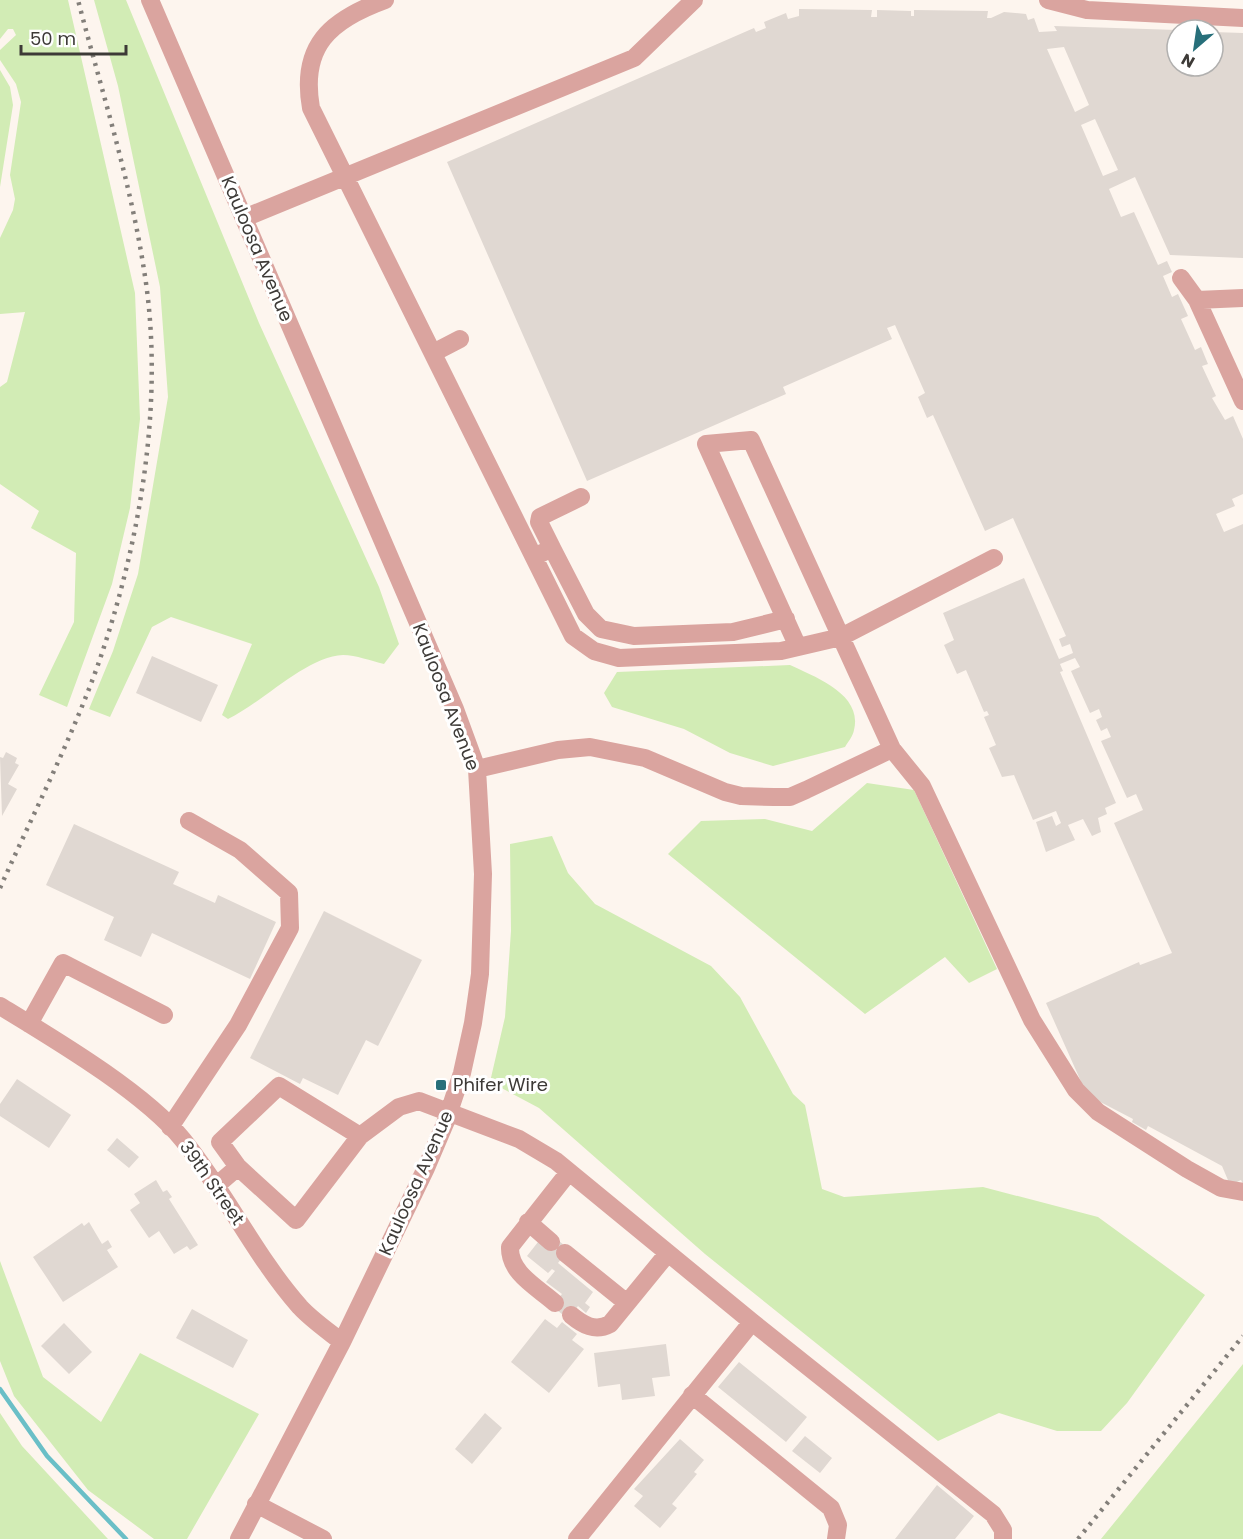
<svg xmlns="http://www.w3.org/2000/svg" width="1243" height="1539" font-family="Poppins,sans-serif">
	<style>
		.green { fill: #d2ecb5 }
		.lines { fill: none; stroke-linecap: round; stroke-linejoin: round }
		.stream { stroke: #6abfc7; stroke-width: 4.5 }
		.building { fill: #e0d8d2; fill-rule: evenodd }
		.minor { stroke: #daa49f; stroke-width: 18 }
		.rail { stroke: #837f7a; stroke-width: 4.5; stroke-dasharray: 3 6; stroke-linecap: butt }
		.poi-dot { fill: #276f7a; stroke: #fff; stroke-width: 2 }
		.labels { text-anchor: middle; stroke-width: 6; stroke-linejoin: round; paint-order: stroke }
		.street-label { font-size: 18px; fill: #3d3a37; stroke: #fff }
		.poi-label { font-size: 18px; fill: #3d3a37; stroke: #fff; text-anchor: start }
	</style>
	<rect width="100%" height="100%" fill="#fdf5ee"/>
	<path class="green" d="M0,0H68L135,293L140,419L130,508L112,584L67,707L39,695L74,622L76,553L31,528L39,511L0,484V387L7,382L25,312L0,314V238L13,210L15,199L10,175L21,102L16,84L0,60V50L16,35L13,29H8L0,39Z
		M94,0H126L259,323L379,587L399,644L384,664C371,661 356,655 343,655C307,656 262,703 228,719L222,715L252,644L171,617L152,627L110,717L89,709L113,651L138,574L168,397L160,287L118,86Z
		M0,70L10,87L13,105L0,187Z
		M790,665C815,677 863,694 854,730C853,736 848,742 845,747L773,766L730,753L684,729L612,707L604,693L617,672Z
		M867,783L914,790L997,969L969,983L945,957L865,1014L668,854L701,821L765,819L812,831Z
		M552,836L568,873L595,904L711,966L740,997L793,1094L805,1105L822,1189L844,1197L983,1187L1098,1217L1205,1295L1127,1403L1101,1431H1057L999,1413L938,1441L705,1254L539,1108L490,1082L505,1017L511,931L510,844Z
		M0,1261L43,1377L101,1422L140,1353L259,1414L187,1539H154L88,1490L14,1396L0,1361Z
		M1243,1364V1539H1101Z
		M0,1413L22,1446L108,1539H0Z"/>
	<g class="lines">
		<path class="stream" d="M0,1389L47,1456L126,1539"/>
	</g>
	<path class="building" d="M799,9L872,10L871,17H877V10L911,11V16H914V10L988,11L987,18H991L1004,12L1026,14L1028,20L1034,18L1039,32L1057,31L1054,26L1177,30V66H1213V32L1243,33V258L1170,255L1135,177L1109,189L1121,217L1134,212L1158,265L1167,261L1172,272L1163,276L1172,297L1178,294L1188,316L1181,319L1195,350L1201,347L1208,364L1202,366L1216,396L1212,398L1225,420L1233,416L1243,439V494L1232,499L1235,506L1216,514L1224,532L1243,524V1184L1241,1180L1230,1185L1222,1166L1148,1126L1146,1130L1132,1122L1133,1119L1087,1095L1046,1003L1139,962L1140,965L1172,953L1114,823L1143,810L1136,794L1127,798L1101,741L1111,737L1107,728L1101,731L1096,720L1102,717L1099,709L1090,713L1071,671L1080,667L1075,658L1060,664L1063,671L1060,672L1116,803L1105,808L1107,814L1098,818L1101,832L1092,836L1083,819L1068,825L1075,840L1046,852L1036,822L1052,816L1056,826L1061,823L1056,811L1033,820L1014,775L1002,777L989,748L996,745L984,717L989,715L987,711L984,712L966,670L957,674L944,645L954,640L943,613L1024,578L1059,659L1073,653L1070,644L1062,647L1059,639L1066,636L1013,518L985,531L933,415L927,418L918,397L925,393L895,325L887,328L892,339L783,387L786,394L587,481L447,162L754,28L756,32L766,28L764,22L786,13L788,19L799,16ZM1064,47L1089,105L1075,112L1047,49ZM1095,119L1118,170L1103,176L1081,125Z
		M152,656L218,685L201,722L136,693Z
		M6,752L17,758L15,763L19,765L8,784L17,789L2,816L0,757L3,758Z
		M74,824L179,872L173,884L215,903L218,895L276,922L250,979L152,933L141,957L104,940L114,917L46,885Z
		M324,911L422,960L378,1046L366,1040L338,1095L303,1078L300,1084L250,1058Z
		M17,1079L71,1115L49,1148L0,1116V1104Z
		M117,1138L139,1157L129,1168L107,1150Z
		M156,1180L163,1192L167,1190L172,1197L169,1199L198,1245L190,1250L187,1246L174,1254L159,1231L149,1238L130,1210L140,1203L134,1194Z
		M89,1222L102,1244L108,1240L112,1247L107,1250L118,1267L63,1302L33,1257L82,1223L84,1226Z
		M554,1237L569,1249L558,1263L593,1292L585,1303L590,1307L586,1313L578,1306L568,1319L552,1306L562,1294L546,1282L555,1271L552,1269L548,1273L527,1256L538,1242Z
		M192,1309L248,1340L233,1368L176,1338Z
		M545,1319L557,1328L562,1322L577,1334L572,1340L584,1349L549,1393L511,1362Z
		M64,1323L92,1352L69,1374L41,1346Z
		M666,1344L670,1376L652,1378L655,1396L622,1400L620,1384L598,1387L594,1353Z
		M739,1362L807,1417L786,1442L718,1387Z
		M485,1413L502,1428L472,1464L455,1449Z
		M805,1436L832,1458L820,1473L792,1451Z
		M680,1439L704,1460L694,1472L697,1474L672,1504L677,1508L660,1528L634,1506L643,1496L634,1489Z
		M937,1485L974,1516L955,1539H895Z"/>
	<g class="lines">
		<path class="minor" d="M150,0L455,709L477,769L483,874L480,974L473,1023L462,1073L446,1121L426,1168L342,1342L239,1539
			M385,0C330,20 300,46 311,108L573,636L594,651L619,658L781,651L841,637L994,558
			M1048,0L1087,10L1243,18
			M244,218L634,58L694,0
			M1181,278L1197,300L1243,298
			M1197,300L1243,401
			M433,353L460,339
			M552,548L539,522L540,517L581,497
			M534,557L552,548L586,614L601,629L634,636L733,632L786,619
			M798,647L706,444L751,440L892,749L922,786L1032,1020L1076,1090L1098,1112L1187,1169L1221,1188L1243,1192
			M477,769L558,750L590,747L645,758L725,792L741,796L774,797H790L806,790L892,749
			M0,1006C54,1039 144,1092 183,1140C226,1193 255,1256 300,1307C312,1320 328,1331 342,1342
			M29,1024L63,963L164,1015
			M170,1127L238,1025L290,928L289,893L240,850L189,821
			M238,1167L220,1142L279,1086L360,1136
			M217,1185L238,1167L296,1220L360,1136L399,1107L419,1101L519,1139L556,1161L752,1322L993,1514L1003,1530V1539
			M528,1222L551,1242
			M565,1253L627,1303
			M555,1303C537,1287 509,1273 510,1247L569,1172
			M571,1315C583,1325 595,1332 610,1324L668,1253
			M692,1395L831,1508L838,1525L836,1539
			M256,1504L323,1539
			M577,1539L752,1322"/>
		<path class="rail" d="M0,888C33,814 74,734 100,659C141,538 165,397 144,270C130,179 101,89 78,0
			M1078,1539L1243,1336"/>
	</g>
	<rect class="poi-dot" x="435" y="1079" width="12" height="12" rx="3"/>
	<g class="labels">
		<g class="street-label">
			<text transform="translate(257 249) rotate(67)" y="6">Kauloosa Avenue</text>
			<text transform="translate(446 697) rotate(69)" y="6">Kauloosa Avenue</text>
			<text transform="translate(212 1183) rotate(55)" y="6">39th Street</text>
			<text transform="translate(416 1183) rotate(-66)" y="6">Kauloosa Avenue</text>
		</g>
		<g class="poi-label">
			<text x="453" y="1091">Phifer Wire</text>
		</g>
	</g>
	<g transform="translate(1195 48) rotate(209)"><circle r="28" fill="#ffffff" stroke="#b1b0af" stroke-width="1.5"/>
	<path d="M0-4.5L10 22L0 15L-10 22Z" fill="#276f7a"/>
	<text y="-9" font-size="16" font-weight="bold" text-anchor="middle" fill="#3d3a37">N</text>
	</g>
	<path d="M21 45v9h105v-9" fill="none" stroke="#3d3a37" stroke-width="3"/>
	<text x="30" y="45" font-size="18" fill="#3d3a37" stroke="#ffffff" stroke-width="4.5" paint-order="stroke">50 m</text>
</svg>
